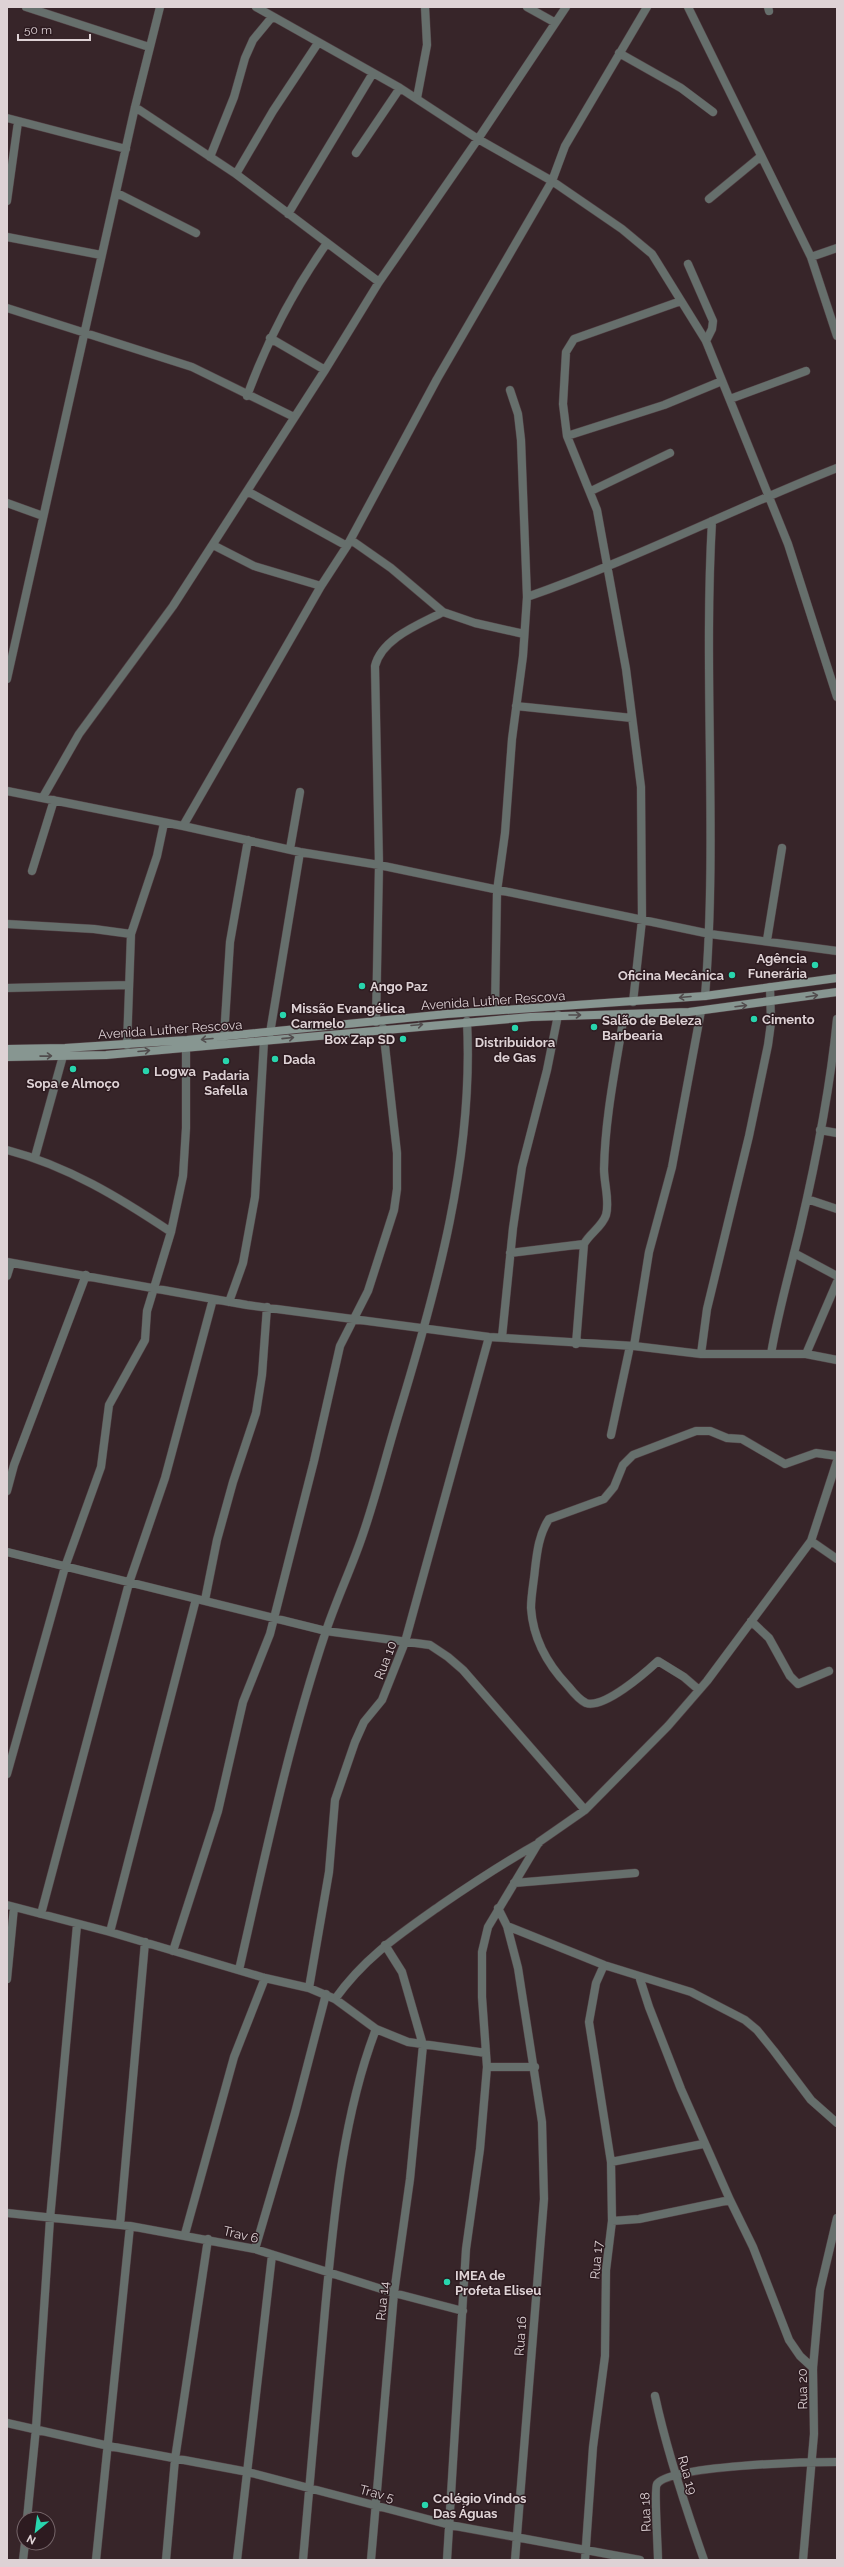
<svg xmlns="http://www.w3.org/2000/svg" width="844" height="2567" font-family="Raleway,sans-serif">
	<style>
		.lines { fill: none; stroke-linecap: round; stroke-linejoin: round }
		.street-casing { stroke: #524145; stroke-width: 9 }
		.secondary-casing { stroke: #524145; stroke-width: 9 }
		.street { stroke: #666f6c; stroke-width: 8 }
		.secondary { stroke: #879691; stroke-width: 8 }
		.oneway { stroke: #514c4d }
		.poi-dot { fill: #28d5ad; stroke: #2d1b20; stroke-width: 1.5 }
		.labels { text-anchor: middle; stroke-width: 3; stroke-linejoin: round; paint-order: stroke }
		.poi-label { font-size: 13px; font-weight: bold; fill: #ded2d5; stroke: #2d1b20; text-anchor: start }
		.street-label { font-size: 13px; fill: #ded2d5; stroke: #2d1b20 }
	</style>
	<rect width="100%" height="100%" fill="#372529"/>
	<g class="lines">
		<g class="street-casing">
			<path id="street" d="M26,7L149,47
				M256,7L400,88L478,139L552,181L622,229L652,254L706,341L788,544L837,697
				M527,7L554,22
				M688,7L811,257L837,336
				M768,7L769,11
				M619,53L681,88L713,112
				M417,98L427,45L425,7
				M135,107L236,174L379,282
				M7,118L126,149
				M356,153L400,88
				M210,157L234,97L245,58L253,40L272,17
				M236,174L273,111L318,43
				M117,193L196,233
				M709,199L760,157
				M7,201L18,122
				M288,214L373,73
				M7,237L101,255
				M811,257L837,248
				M688,264L713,321L712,329L706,341
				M7,308L192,367L294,417
				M270,338L325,370
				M247,396C267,341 293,291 327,243
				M730,399L806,371
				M567,436L664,405L722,381
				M247,491L347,546
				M591,491L670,453
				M7,503L43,516
				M351,540L391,568L443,612L475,623L524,634
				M213,545L254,566L321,586
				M527,597C633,560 733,509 837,468
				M7,679L135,107L160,7
				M516,706L632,718
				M7,791L183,826L300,852L379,865L710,934L837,951
				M43,797L79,734L173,606L325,370L379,282L478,139L566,7
				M183,826L321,586L347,546L437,379L552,181L565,146L647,7
				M290,849L300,792
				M32,871L54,800
				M7,924L94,929L131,934
				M767,940L782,848
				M7,988L129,985
				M705,996C718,838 703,679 712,521
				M633,1002L642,920L641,787L626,669L597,510L567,436L563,404L566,352L574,339L681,301
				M495,1010L497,891L505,833L512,739L523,656L527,597L521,440L518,414L510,390
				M376,1022L379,865L375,666C382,638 420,624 443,612
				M270,1033L300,852
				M224,1037L230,942L248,840
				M127,1045L131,934L157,856L164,823
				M820,1130L837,1133
				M7,1150C68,1166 120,1198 171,1232
				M35,1157L63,1056
				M807,1199L837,1209
				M510,1253L584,1244
				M794,1253L837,1276
				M7,1262L247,1305L489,1337L634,1346L701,1354H806L837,1360
				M7,1276L11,1263
				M229,1302L243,1263L255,1197L264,1041
				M502,1337L513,1228L522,1167L547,1070L558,1015
				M576,1344L584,1244C590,1233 602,1227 606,1215C610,1201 604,1184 604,1169C605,1117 616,1066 624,1015
				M634,1346L649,1252L672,1167L701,1011
				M701,1354L707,1309L749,1136L768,1045L771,1023L770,987
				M771,1354C778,1312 790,1271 800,1229C816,1161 830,1090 837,1019
				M806,1354L837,1282
				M611,1435L630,1346
				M7,1491L14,1465L86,1275
				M811,1541L837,1559
				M7,1552L326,1631L430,1645L448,1657L463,1670L585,1810
				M205,1600L217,1540L233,1482L256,1413L262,1375L267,1307
				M751,1621L769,1638L790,1676L798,1684L829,1671
				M699,1690L684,1677L658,1661C645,1673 604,1709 586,1703C579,1700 572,1691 568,1686C548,1665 533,1638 531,1608C531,1595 534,1581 535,1569C537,1552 539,1534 549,1519L604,1499L614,1487L623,1465L633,1455L696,1431H710L727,1438L742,1439L785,1464L816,1453L837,1456
				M7,1774L65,1567L101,1467L109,1405L145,1340L147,1311L171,1232L183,1176L186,1128V1048
				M514,1883L635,1873
				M7,1905L110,1932L265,1978L309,1988L335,1999L376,2029L408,2042L486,2053
				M498,1908L507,1926L518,1968L542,2122L544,2199L515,2560
				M41,1914L129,1583L165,1478L213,1299
				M507,1926L604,1965L691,1992L745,2020L757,2030L774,2051L811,2100L837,2123
				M110,1932L196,1599
				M173,1951L218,1811L243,1702L270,1634L314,1461L340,1346L368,1291L394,1210L397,1189V1153L383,1028
				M239,1970C265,1856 289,1741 326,1631C337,1598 352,1567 363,1534C376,1496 386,1456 398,1416C437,1288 474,1156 467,1021
				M639,1976L649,2007L681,2089L730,2200L753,2247L789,2340L800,2356L813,2368
				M7,1979L14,1907
				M309,1988L329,1872L335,1800L355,1742L364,1722L382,1700L405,1642L489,1337
				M335,1999C365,1957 400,1934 441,1905C473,1883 505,1862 539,1843
				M487,2067H535
				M611,2162L703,2144
				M7,2213L130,2226L255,2249L394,2293L463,2311
				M612,2221L639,2219L730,2200
				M120,2225L145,1942
				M185,2234L234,2057L265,1978
				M255,2249L295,2113L326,1994
				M655,2396C667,2452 685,2506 704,2560
				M7,2423L109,2446L248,2472L450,2525L640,2560
				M27,2519L36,2428L50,2219L77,1925
				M23,2560L25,2543
				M96,2560L130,2226
				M166,2560L175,2459L208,2239
				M237,2560L272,2255
				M303,2560C310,2477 318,2393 325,2310C334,2216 342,2118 376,2029
				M371,2560L394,2293L410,2179L423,2045L402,1972L385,1945
				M447,2560L466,2249L480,2149L487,2067L482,1997V1952L488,1927L539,1842L585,1810L668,1726L707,1681L811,1541L837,1461
				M585,2560L593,2447L605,2356L606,2270L612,2221L611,2162L589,2022L596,1983L604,1965
				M658,2560C658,2550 654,2488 657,2484C670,2465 810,2462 837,2462
				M803,2560L814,2434L813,2368L820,2290L837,2218"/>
		</g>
		<g class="secondary-casing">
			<path id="secondary" d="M7,1049L65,1048L187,1040L447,1014L705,996L837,978
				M7,1057L106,1055L531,1017L689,1012L837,992"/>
		</g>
		<use href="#street" class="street"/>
		<use href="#secondary" class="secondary"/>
	</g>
	<defs><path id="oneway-shaft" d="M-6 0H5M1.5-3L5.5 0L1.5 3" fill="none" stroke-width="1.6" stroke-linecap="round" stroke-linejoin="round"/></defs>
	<g class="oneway">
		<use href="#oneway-shaft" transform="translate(812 996) rotate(-9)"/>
		<use href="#oneway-shaft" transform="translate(685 997) rotate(175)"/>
		<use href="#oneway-shaft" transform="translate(741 1006) rotate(-7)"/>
		<use href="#oneway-shaft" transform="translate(575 1015)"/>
		<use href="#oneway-shaft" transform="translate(417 1025) rotate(-5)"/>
		<use href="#oneway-shaft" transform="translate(288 1038) rotate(-6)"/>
		<use href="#oneway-shaft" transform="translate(207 1039) rotate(175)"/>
		<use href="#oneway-shaft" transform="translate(144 1051) rotate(-5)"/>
		<use href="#oneway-shaft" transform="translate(46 1056) rotate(-1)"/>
	</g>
	<g class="poi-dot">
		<circle cx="815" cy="965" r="4"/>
		<circle cx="732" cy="975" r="4"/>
		<circle cx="362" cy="986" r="4"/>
		<circle cx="283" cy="1015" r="4"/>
		<circle cx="754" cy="1019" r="4"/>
		<circle cx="594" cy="1027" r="4"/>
		<circle cx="515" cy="1028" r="4"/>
		<circle cx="403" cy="1039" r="4"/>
		<circle cx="275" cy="1059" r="4"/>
		<circle cx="226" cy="1061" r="4"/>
		<circle cx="73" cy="1069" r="4"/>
		<circle cx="146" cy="1071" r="4"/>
		<circle cx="447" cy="2282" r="4"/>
		<circle cx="425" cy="2505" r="4"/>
	</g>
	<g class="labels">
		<g class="poi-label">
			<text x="807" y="963" text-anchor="end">Agência<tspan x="807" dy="15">Funerária</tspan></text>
			<text x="724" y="980" text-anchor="end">Oficina Mecânica</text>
			<text x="370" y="991">Ango Paz</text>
			<text x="291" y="1013">Missão Evangélica<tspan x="291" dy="15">Carmelo</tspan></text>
			<text x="762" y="1024">Cimento</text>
			<text x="602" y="1025">Salão de Beleza<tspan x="602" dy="15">Barbearia</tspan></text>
			<text x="395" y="1044" text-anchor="end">Box Zap SD</text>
			<text x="515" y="1047" text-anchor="middle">Distribuidora<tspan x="515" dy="15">de Gas</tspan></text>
			<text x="283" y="1064">Dada</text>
			<text x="154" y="1076">Logwa</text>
			<text x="226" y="1080" text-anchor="middle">Padaria<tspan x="226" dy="15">Safella</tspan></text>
			<text x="73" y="1088" text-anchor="middle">Sopa e Almoço</text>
			<text x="455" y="2280">IMEA de<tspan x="455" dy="15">Profeta Eliseu</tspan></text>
			<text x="433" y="2503">Colégio Vindos<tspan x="433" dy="15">Das Águas</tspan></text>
		</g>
		<g class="street-label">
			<text transform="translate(493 1000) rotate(-4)" y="5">Avenida Luther Rescova</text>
			<text transform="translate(170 1029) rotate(-4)" y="5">Avenida Luther Rescova</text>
			<text transform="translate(385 1660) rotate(-69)" y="5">Rua 10</text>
			<text transform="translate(241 2234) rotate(13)" y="5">Trav 6</text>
			<text transform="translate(596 2260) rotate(-85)" y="5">Rua 17</text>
			<text transform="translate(382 2301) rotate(-84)" y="5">Rua 14</text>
			<text transform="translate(520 2336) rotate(-86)" y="5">Rua 16</text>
			<text transform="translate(802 2389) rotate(-91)" y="5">Rua 20</text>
			<text transform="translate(688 2475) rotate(74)" y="5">Rua 19</text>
			<text transform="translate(377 2493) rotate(15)" y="5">Trav 5</text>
			<text transform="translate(645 2512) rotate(-92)" y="5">Rua 18</text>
		</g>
	</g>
	<rect width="844" height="2567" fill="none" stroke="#ded2d5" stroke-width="16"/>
	<g transform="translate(36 2531) rotate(209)"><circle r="19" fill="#2d1b20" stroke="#746468"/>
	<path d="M0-3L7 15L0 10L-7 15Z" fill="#28d5ad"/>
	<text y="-6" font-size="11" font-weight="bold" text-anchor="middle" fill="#ded2d5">N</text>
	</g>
	<path d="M18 34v6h72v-6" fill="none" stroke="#ded2d5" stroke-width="2"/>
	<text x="24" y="34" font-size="12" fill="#ded2d5" stroke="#2d1b20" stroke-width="3" paint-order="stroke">50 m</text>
</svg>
